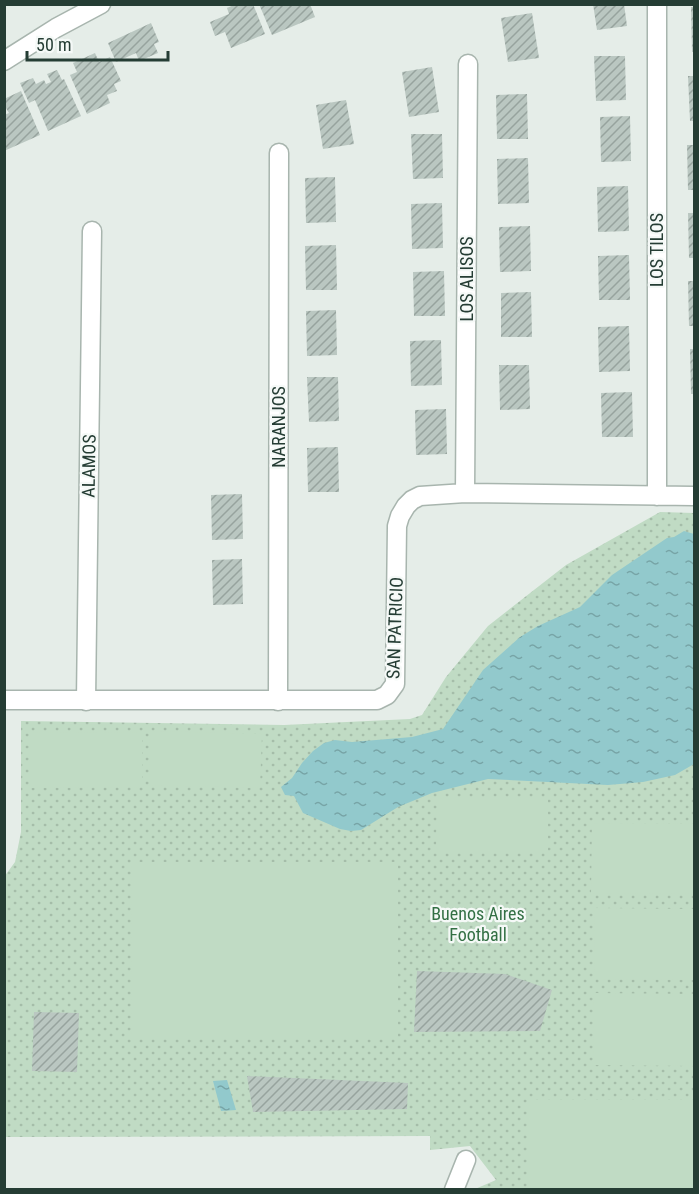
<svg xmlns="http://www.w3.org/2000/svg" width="699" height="1194" font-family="'Roboto Condensed',sans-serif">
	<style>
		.green { fill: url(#green-dots) }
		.pitch { fill: #c0dbc4 }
		.water { fill: url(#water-ripples) }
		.building { fill: url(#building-hatch) }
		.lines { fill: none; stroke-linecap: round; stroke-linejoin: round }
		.street-casing { stroke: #a8b5ae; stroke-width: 21 }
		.street { stroke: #fff; stroke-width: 18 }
		.labels { text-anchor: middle; stroke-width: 4.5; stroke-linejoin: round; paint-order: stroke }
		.street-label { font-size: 18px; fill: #253d34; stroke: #f5f9f7 }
		.park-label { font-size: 18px; fill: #337044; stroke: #f5f9f7 }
	</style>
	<defs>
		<pattern id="green-dots" width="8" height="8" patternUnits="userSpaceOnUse" patternTransform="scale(1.5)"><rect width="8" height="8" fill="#c0dbc4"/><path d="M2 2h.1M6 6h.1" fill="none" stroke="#a5bda9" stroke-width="1.8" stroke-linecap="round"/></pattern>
		<pattern id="water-ripples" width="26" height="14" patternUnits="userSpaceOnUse" patternTransform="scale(1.5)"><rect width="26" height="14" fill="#92c9cc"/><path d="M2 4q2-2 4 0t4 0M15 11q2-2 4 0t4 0" fill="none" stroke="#77a4a6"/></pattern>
		<pattern id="building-hatch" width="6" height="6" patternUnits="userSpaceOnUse" patternTransform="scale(1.5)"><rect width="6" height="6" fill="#bac7c1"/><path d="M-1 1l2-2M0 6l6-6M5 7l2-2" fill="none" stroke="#97a39e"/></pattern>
	</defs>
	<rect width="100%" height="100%" fill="#e5ede8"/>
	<path class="green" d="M660,512L694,513V1189H475L496,1180L470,1146L430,1150V1136L5,1137L4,877L15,862L21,832V721L284,725L410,719L422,715L446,677L488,626L566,565Z"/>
	<path class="pitch" d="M150,731L262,734L260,788L149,785Z
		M142,732V787L30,788V733Z
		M437,798H548V852H436Z
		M592,823L694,824V894L591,893Z
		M132,862H398V1038H131Z
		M595,908L694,909V980L594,979Z
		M594,993L694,994V1066L593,1065Z
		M529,1100H694V1189H529Z"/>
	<path class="water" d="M684,531L694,534V764L675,775L643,782L608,785L488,779L432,793L398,807L361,830L351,831L340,829L303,813L294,796L285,795L281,787L292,778L302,763L313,751L324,743L335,740L352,742L412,737L443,729L483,670L520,637L538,626L580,607L612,575L667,538L674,537Z
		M227,1080L236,1110L221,1111L213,1081Z"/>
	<path class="building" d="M236,4H253L265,34L231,48L225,32L215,36L210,22L229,14L227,8Z
		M259,4H310L315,17L272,35Z
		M593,4H624L627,26L597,30Z
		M691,7H694V52H692Z
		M532,13L539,58L508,62L501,18Z
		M151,23L159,42L154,44L158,53L139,61L136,53L116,62L108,43Z
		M95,53L99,62L110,57L121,81L114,84L117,91L107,95L110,103L87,114L70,75L77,72L73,63Z
		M594,56H625L626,100L596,101Z
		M432,67L439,112L409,117L402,72Z
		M57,70L62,80L64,79L81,116L48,131L35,100L29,103L20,83L33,78L36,84L44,80L46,84L51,82L47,74Z
		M688,76H694V121H690Z
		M21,91L40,135L4,151V115L9,113L4,105V99Z
		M527,94L528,139H497L496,95Z
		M346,100L354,144L323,149L316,105Z
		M630,116L631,161L601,162L600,117Z
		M411,134H442L443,178L413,179Z
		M687,145H694V190H688Z
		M528,158L529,203L498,204L497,159Z
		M335,177L336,222L306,223L305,178Z
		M628,186L629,231L598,232L597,187Z
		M442,203L443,248L412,249L411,204Z
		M688,213H694V258H689Z
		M530,226L531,271L500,272L499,227Z
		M336,245L337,290H306L305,246Z
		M629,255L630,300H599L598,256Z
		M444,271L445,316H414L413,272Z
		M688,281H694V326H689Z
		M531,292L532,337H501V293Z
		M336,310L337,355L307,356L306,311Z
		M629,326L630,371L599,372L598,327Z
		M441,340L442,385L411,386L410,341Z
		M690,349H694V394H691Z
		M499,365H529L530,409L500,410Z
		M307,377H338L339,421L309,422Z
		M632,392L633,437H602L601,393Z
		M446,409L447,454L416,455L415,410Z
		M338,447L339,492H308L307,448Z
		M242,494L243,539L212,540L211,495Z
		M242,559L243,604L213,605L212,560Z
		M417,971L505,974L552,990L540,1031L414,1032Z
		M34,1012L79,1013L77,1072L32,1071Z
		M247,1076L408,1083L407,1109L253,1112Z"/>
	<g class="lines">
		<g class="street-casing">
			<path id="street" d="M4,61L56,28L101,4
				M465,493L468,64
				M657,496V4
				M4,700H377L387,695L395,684L397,526L400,516L406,506L412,500L420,496L465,493L694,496
				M86,701L92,231
				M278,701L279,153
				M454,1190L466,1160"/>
		</g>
		<use href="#street" class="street"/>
	</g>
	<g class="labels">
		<g class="street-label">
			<text transform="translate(657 250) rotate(-90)" y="6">LOS TILOS</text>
			<text transform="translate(467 279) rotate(-90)" y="6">LOS ALISOS</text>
			<text transform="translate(279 427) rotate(-90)" y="6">NARANJOS</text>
			<text transform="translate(89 466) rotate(-89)" y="6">ALAMOS</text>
			<text transform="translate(395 628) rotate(-88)" y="6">SAN PATRICIO</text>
		</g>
		<g class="park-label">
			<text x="478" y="920">Buenos Aires<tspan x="478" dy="21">Football</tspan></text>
		</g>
	</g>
	<rect width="699" height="1194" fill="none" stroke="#253d34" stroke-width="12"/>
	<path d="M27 51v9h141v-9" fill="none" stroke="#253d34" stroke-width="3"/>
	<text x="36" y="51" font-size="18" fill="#253d34" stroke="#f5f9f7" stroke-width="4.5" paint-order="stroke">50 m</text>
</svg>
